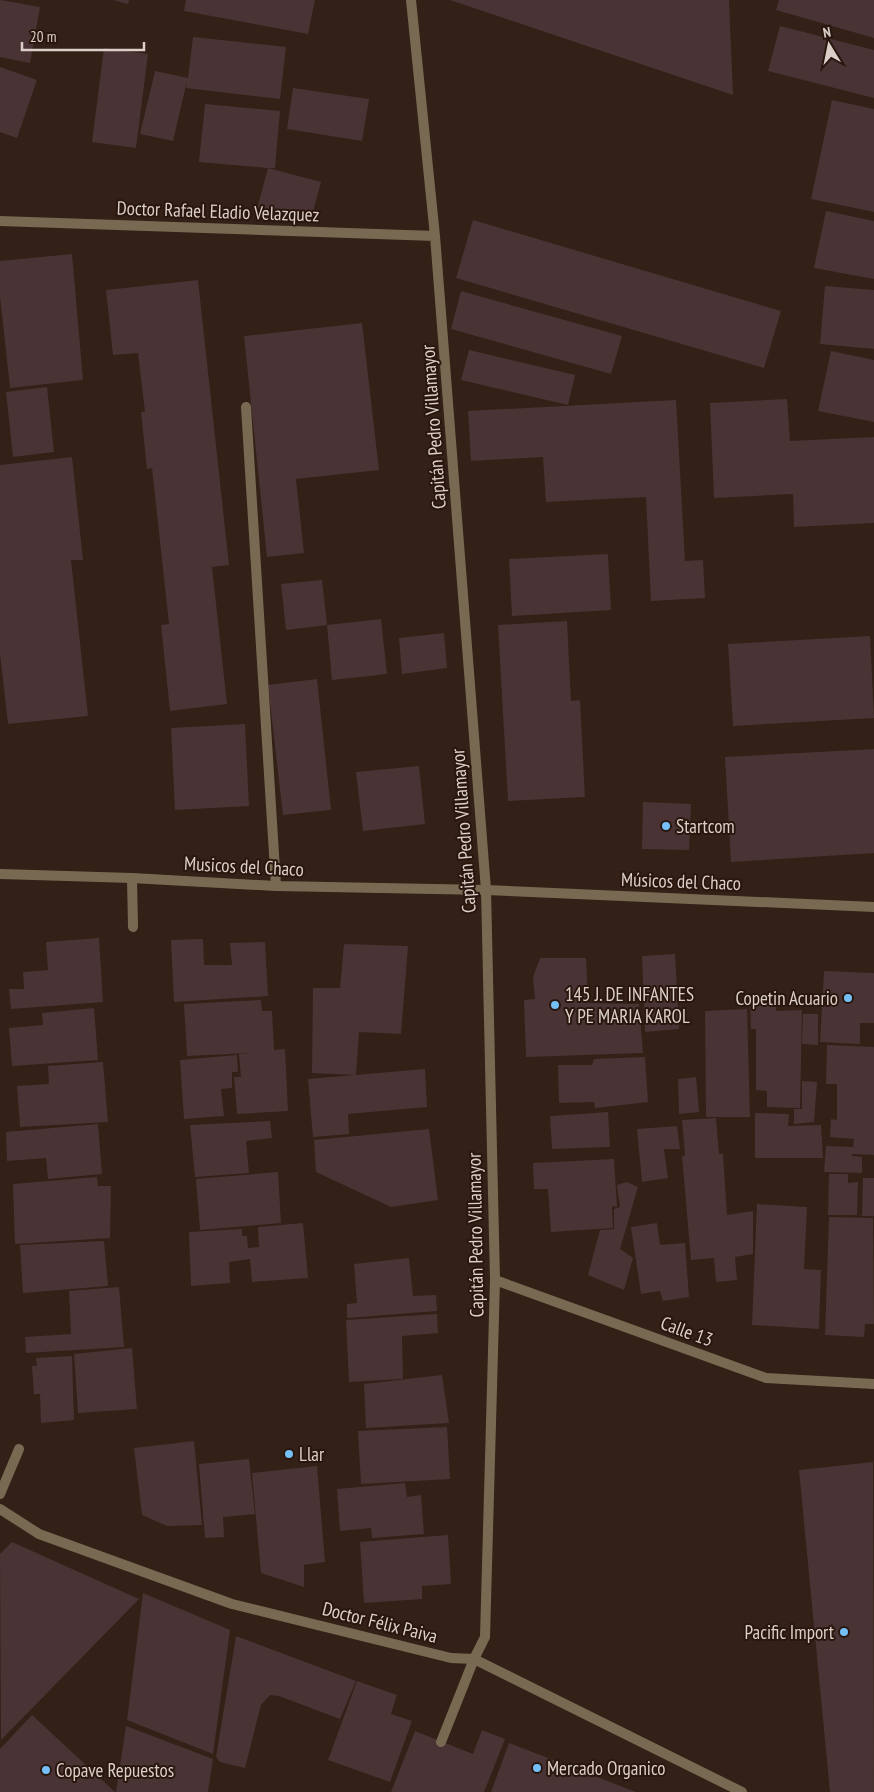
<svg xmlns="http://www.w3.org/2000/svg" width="874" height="1792" font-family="'PT Sans Narrow',sans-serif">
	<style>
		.building { fill: #4a3334 }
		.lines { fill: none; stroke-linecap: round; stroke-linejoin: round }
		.service { stroke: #786a52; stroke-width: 10 }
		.minor { stroke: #786a52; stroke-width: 10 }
		.tertiary { stroke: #786a52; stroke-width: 10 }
		.poi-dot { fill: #74c0f6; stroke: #29170e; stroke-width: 2 }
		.labels { text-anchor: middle; stroke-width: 4; stroke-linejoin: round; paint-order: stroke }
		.street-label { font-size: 19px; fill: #dccfc9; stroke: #29170e }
		.poi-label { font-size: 19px; fill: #dccfc9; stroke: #29170e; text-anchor: start }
	</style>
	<rect width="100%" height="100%" fill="#332017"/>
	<path class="building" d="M0,0L40,7L30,63L0,57Z
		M113,0H129L128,4Z
		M186,0H315L308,34L184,11Z
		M450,0H729L733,95Z
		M779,0H874V38L776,10Z
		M780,26L874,50V98L768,71Z
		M193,37L286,47L280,99L186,88L187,81L173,141L140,134L155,71L188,78Z
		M104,48L148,54L136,148L92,142Z
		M0,67L37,80L17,138L0,132Z
		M293,88L369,99L362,141L287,129Z
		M832,100L874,109V212L811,199Z
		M205,104L280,111L275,168H268L321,182L310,223L257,209L268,168L199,162Z
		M826,211L874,221V279L814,268Z
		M473,220L781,311L764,368L456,278Z
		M72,254L83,380L10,388L0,296V261Z
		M198,280L229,565L212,567L227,704L170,711L161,625L169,624L152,468L147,469L141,412H145L138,353L113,355L106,290Z
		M825,286L874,290V349L820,344Z
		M461,291L622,336L611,374L451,329Z
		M362,323L379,470L296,479L304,553L267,557L244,336Z
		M469,350L575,375L568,405L461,380Z
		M831,351L874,360V422L818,411Z
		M47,387L54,452L13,457L6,392Z
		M787,399L790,441L874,437V523L794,527L793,494L714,498L710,403Z
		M676,400L685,561L703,560L705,598L651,601L646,497L546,502L543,457L471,461L468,411Z
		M72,457L83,560H71L88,716L8,724L0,654V465Z
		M608,554L611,610L512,616L509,559Z
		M322,580L327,625L286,630L281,584Z
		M381,619L387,674L332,680L327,625Z
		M567,621L571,701L580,700L585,797L508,801L498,625Z
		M444,633L447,668L402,674L399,638Z
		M870,636L874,718L733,726L728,644Z
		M317,679L331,810L283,815L268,685Z
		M245,724L249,806L175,810L171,728Z
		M874,749V853L731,862L725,757Z
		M419,766L425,824L363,831L356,772Z
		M643,802L691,804L689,850L642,849Z
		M99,938L103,1002L11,1009L9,989H24L23,972L48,970L46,942Z
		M203,939L204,965H232L230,943L265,942L268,996L174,1002L171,940Z
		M344,944L408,946L401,1034L359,1032L356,1075L312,1073L313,988H340Z
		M675,954L679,1029L645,1032L642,956Z
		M540,958H586L588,1003L639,1004L643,1053L526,1057L524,1000L535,999L533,977Z
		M824,971L874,973V1023H860V1044L820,1042Z
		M776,993V1011L802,1010L800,1108L767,1107V1091L756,1090V1029H751L750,994Z
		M261,1000L262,1011H272L274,1050L285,1049L288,1111L237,1114L234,1077H241L239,1054L249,1053L187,1056L184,1004Z
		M94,1008L98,1060L12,1066L9,1028L43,1025L42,1013Z
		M747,1009L750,1117H706L705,1011Z
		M803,1014H818V1045L802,1044Z
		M827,1045L874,1047V1155L852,1154V1156L862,1157V1173L824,1172L826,1146L853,1147L854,1139L830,1137L831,1119L837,1120V1084H826Z
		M237,1055L238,1072H232V1088L221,1089L224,1116L184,1119L180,1060Z
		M645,1057L648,1102L595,1108L594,1102L559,1103L558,1065H592L594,1059Z
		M103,1062L108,1122L20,1127L17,1086L49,1084L48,1066Z
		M425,1069L427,1107L348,1114L349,1134L313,1137L308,1079Z
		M696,1077L699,1112L679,1114L678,1079Z
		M802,1081L817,1082L814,1122L794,1124V1109H802Z
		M608,1112L610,1147L552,1149L550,1116Z
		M755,1113L789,1114L788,1126L821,1125L823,1158H755Z
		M716,1118L719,1154H723L727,1215L753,1211V1254L735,1257L737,1280L716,1282L714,1258L691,1260L682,1156H685L682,1120Z
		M270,1121L272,1138L246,1141L249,1173L195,1177L190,1125Z
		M98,1124L102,1174L48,1179L46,1158L7,1161L6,1132Z
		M677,1126L680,1149H664L668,1178L642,1182L637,1129Z
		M429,1129L438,1200L391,1207L316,1172L314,1140Z
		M614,1159L617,1207L612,1206L613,1228L551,1232L548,1189H534L533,1163Z
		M278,1172L281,1223L200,1230L196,1179Z
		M829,1174H848V1183L858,1182L857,1215H828Z
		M97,1177L98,1186H111L110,1238L15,1244L13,1184Z
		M863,1178H874V1216H862Z
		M627,1182L638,1187L620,1249L633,1258L624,1290L588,1275L600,1230L614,1229V1209L620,1207L617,1185Z
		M757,1204L807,1207L804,1269L821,1270L819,1329L752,1325Z
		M829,1217L873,1218L874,1324H865L864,1337L825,1335Z
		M303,1223L308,1278L252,1282L250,1259L229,1262L230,1283L191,1286L189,1232L242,1229V1236H247L248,1248L259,1247L258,1227Z
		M657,1223L660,1245L685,1243L689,1297L663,1301L660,1291L641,1294L631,1227Z
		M104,1241L108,1286L23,1293L20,1245Z
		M409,1258L413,1296L436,1295L437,1311L347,1318V1304L357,1303L354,1264Z
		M119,1287L124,1347L26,1353L25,1337L71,1334L69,1291Z
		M437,1314L438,1333L402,1336L403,1379L349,1382L346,1320Z
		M132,1348L137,1409L78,1413L74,1354Z
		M72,1356L74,1420L41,1423L40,1394H34L32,1366H37L36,1358Z
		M442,1375L449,1423L366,1428L364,1384Z
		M447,1427L450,1479L361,1484L358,1431Z
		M194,1441L202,1525L167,1526L142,1515L134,1448Z
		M249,1459L255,1514L223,1517L224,1537L205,1538L199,1464Z
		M873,1462L874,1792H830L799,1470Z
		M317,1466L325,1562L304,1565V1587L261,1573L252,1473Z
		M405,1483L407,1497L421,1495L424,1534L372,1538L371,1528L340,1531L337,1489Z
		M448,1535L451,1584L422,1586V1599L364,1603L360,1542Z
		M12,1542L139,1599L1,1740L0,1554Z
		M143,1593L230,1630L213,1754L127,1720Z
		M236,1636L356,1681L340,1719L279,1696L270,1695L261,1705L245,1768L220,1762L216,1757Z
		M357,1681L397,1695L391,1714L412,1721L390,1782L328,1760Z
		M32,1715L115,1792H0V1749Z
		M126,1726L213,1759L208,1792H116Z
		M482,1730L505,1739L484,1792H391L415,1731L473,1754Z
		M509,1743L636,1792H491Z"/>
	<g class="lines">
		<path class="service" d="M246,407L276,886
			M132,878L133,927
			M0,1494L19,1449
			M441,1742L474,1659"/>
		<path class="minor" d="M411,0L435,236L486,890L495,1280L485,1637L474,1659
			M0,221L435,236
			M495,1280L766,1378L874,1384
			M0,1509L39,1534L232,1604L451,1658L474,1659L742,1792"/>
		<path class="tertiary" d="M0,874L132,878L276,886L486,890L874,907"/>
	</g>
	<g class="poi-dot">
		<circle cx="666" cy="826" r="5"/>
		<circle cx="848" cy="998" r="5"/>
		<circle cx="555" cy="1005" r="5"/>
		<circle cx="289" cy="1454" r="5"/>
		<circle cx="844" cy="1632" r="5"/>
		<circle cx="537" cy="1768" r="5"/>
		<circle cx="46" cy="1770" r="5"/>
	</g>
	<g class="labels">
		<g class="street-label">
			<text transform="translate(218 211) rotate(2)" y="7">Doctor Rafael Eladio Velazquez</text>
			<text transform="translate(433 427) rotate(-94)" y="7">Capitán Pedro Villamayor</text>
			<text transform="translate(463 831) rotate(-94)" y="7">Capitán Pedro Villamayor</text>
			<text transform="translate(244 866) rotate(3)" y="7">Musicos del Chaco</text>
			<text transform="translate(681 881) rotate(2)" y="7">Músicos del Chaco</text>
			<text transform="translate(475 1235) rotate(-91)" y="7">Capitán Pedro Villamayor</text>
			<text transform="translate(687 1331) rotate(20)" y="7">Calle 13</text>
			<text transform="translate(380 1622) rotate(14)" y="7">Doctor Félix Paiva</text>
		</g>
		<g class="poi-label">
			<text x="676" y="833">Startcom</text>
			<text x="565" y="1001">145 J. DE INFANTES<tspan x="565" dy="22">Y PE MARIA KAROL</tspan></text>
			<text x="838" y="1005" text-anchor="end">Copetin Acuario</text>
			<text x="299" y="1461">Llar</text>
			<text x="834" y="1639" text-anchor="end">Pacific Import</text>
			<text x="547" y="1775">Mercado Organico</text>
			<text x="56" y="1777">Copave Repuestos</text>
		</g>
	</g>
	<g transform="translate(829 45) rotate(350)" stroke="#29170e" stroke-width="4" paint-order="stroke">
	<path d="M0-4L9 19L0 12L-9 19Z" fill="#dccfc9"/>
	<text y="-8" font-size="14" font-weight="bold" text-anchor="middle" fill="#dccfc9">N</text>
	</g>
	<path d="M22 42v8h122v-8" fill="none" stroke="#dccfc9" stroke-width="2.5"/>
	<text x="30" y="42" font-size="15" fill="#dccfc9" stroke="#29170e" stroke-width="4" paint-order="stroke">20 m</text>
</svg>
